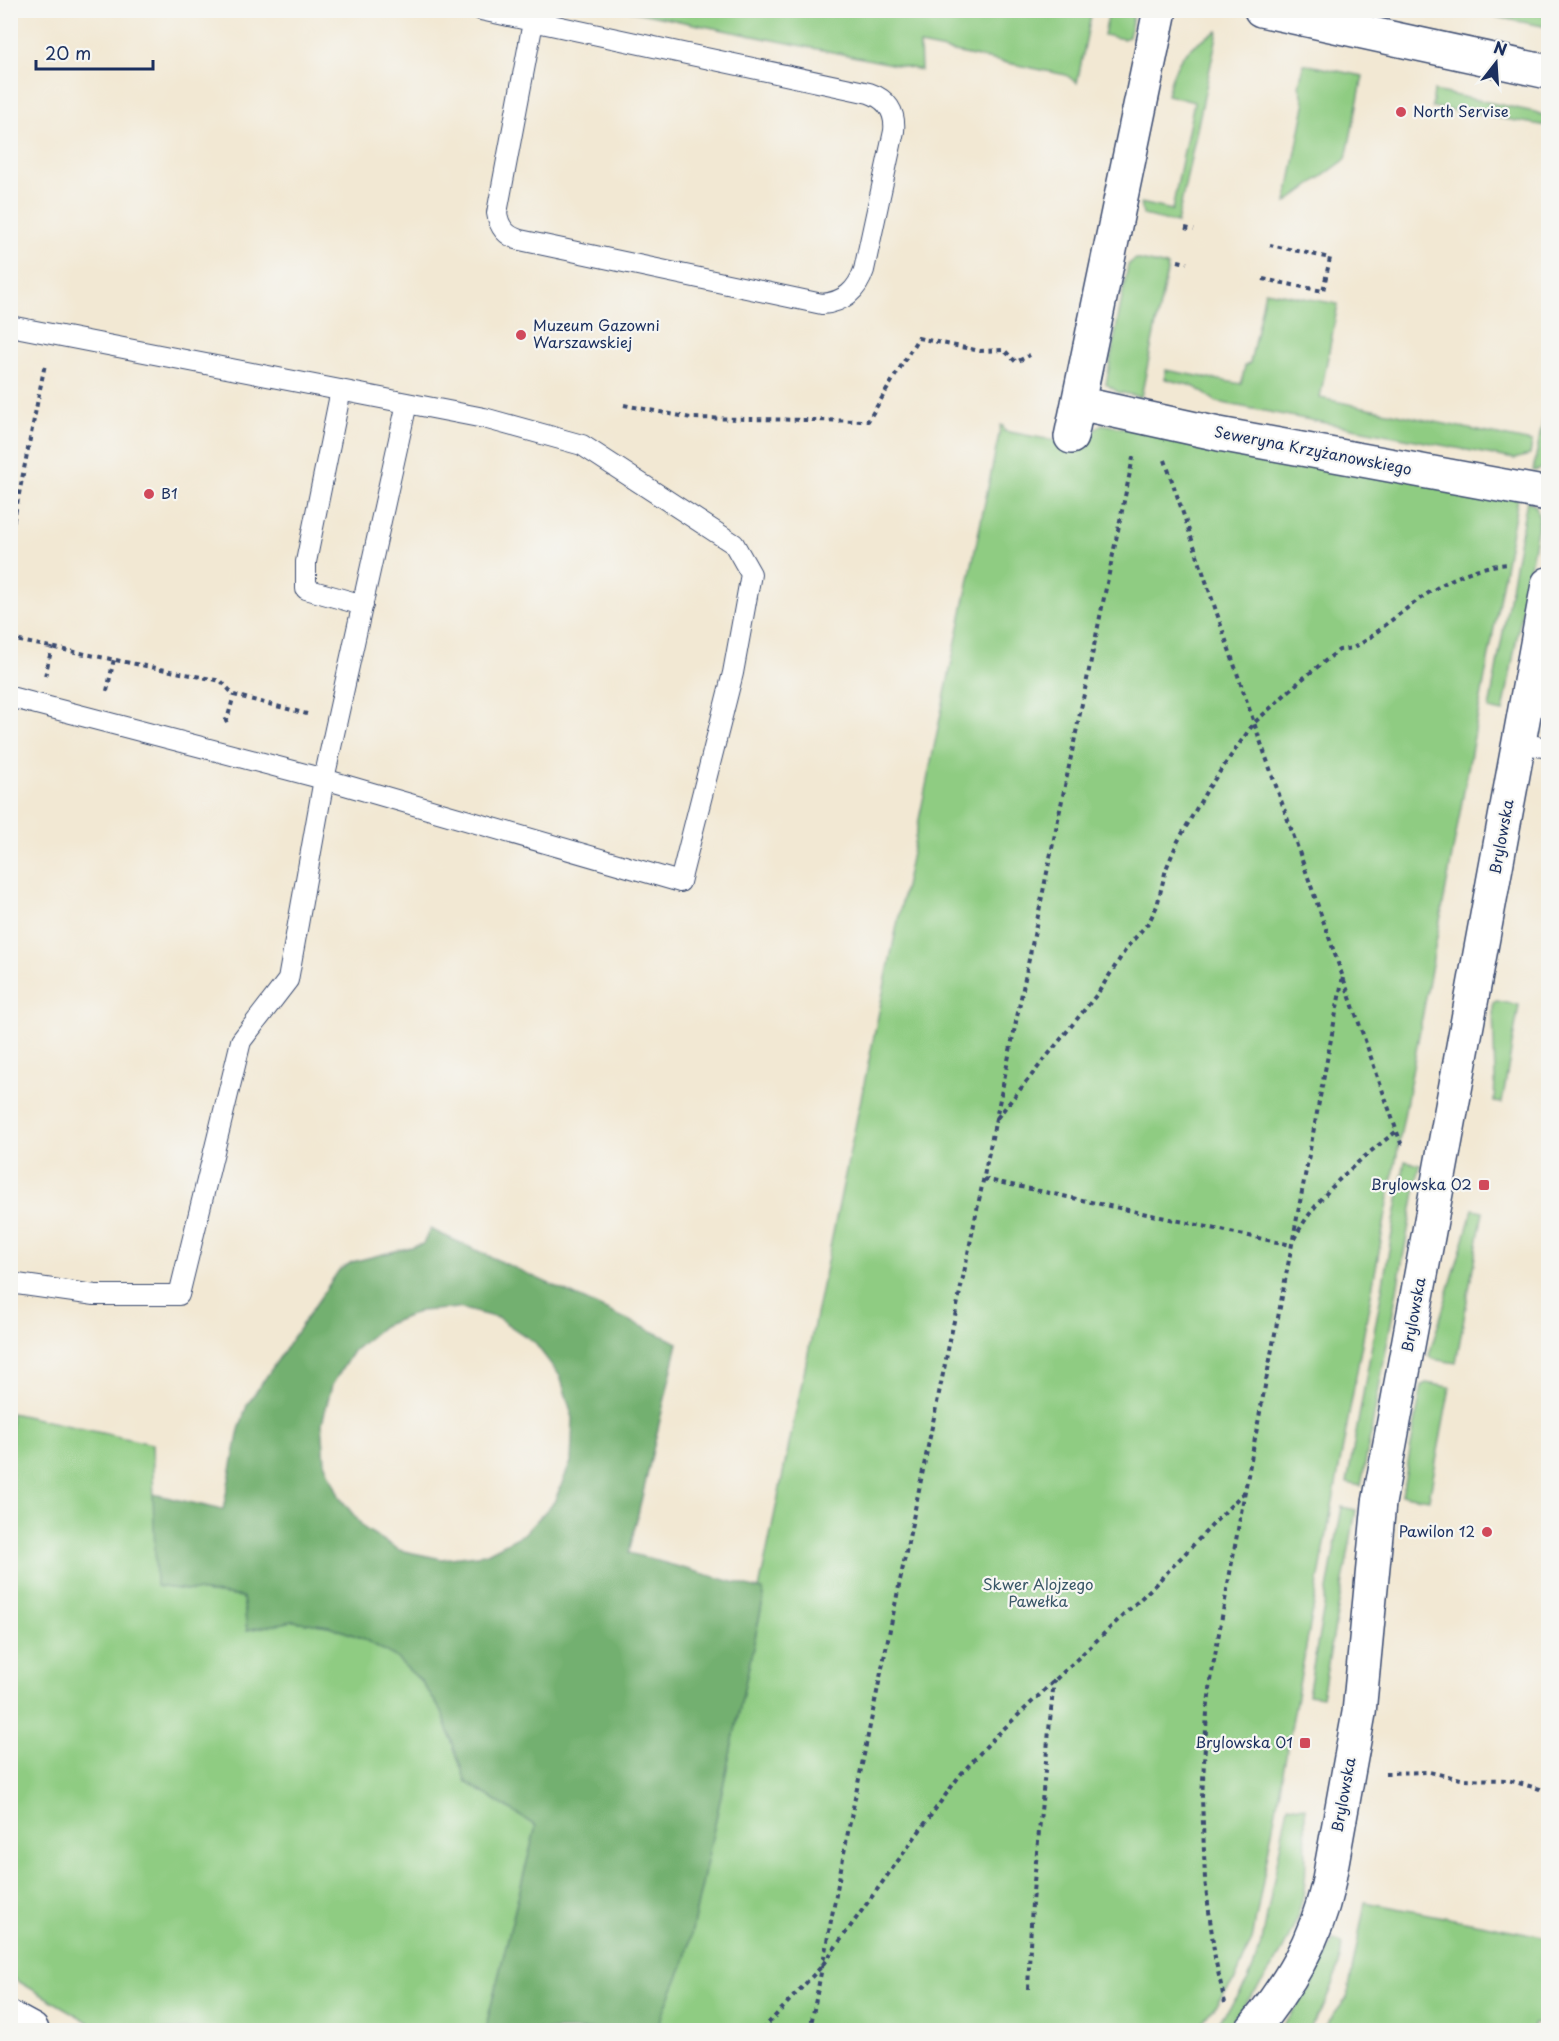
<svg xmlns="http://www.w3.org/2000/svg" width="1559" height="2041" font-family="'Playpen Sans',sans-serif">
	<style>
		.green { fill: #8fcc82; stroke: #557e70; stroke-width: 1.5 }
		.forest { fill: #73b070; stroke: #477067; stroke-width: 1.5; fill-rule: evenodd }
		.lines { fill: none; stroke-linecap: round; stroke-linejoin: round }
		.lane-casing { stroke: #3b4b70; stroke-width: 22 }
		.street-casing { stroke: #3b4b70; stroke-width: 36 }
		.path { stroke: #3b4b70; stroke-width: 4; stroke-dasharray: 4.5 4.5; stroke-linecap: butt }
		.lane { stroke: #fff; stroke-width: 20 }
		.street { stroke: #fff; stroke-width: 33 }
		.poi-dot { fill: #d1495b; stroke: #f6f6f2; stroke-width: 2 }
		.labels { text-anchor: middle; stroke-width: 4.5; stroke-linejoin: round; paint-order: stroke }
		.poi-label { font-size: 15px; fill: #1b2f5e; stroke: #f6f6f2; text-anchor: start }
		.street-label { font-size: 15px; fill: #1b2f5e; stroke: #f6f6f2 }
		.park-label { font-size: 15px; fill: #385667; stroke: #f6f6f2 }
	</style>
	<rect width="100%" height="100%" fill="#f6f6f2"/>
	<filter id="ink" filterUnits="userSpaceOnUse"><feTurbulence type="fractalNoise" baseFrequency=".0167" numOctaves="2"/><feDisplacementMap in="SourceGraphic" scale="12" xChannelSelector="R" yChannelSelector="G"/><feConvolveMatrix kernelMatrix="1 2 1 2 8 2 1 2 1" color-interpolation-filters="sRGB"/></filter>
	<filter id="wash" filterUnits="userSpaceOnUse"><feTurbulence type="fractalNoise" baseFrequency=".008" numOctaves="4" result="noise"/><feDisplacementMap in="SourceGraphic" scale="24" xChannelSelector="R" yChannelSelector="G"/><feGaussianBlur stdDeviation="1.35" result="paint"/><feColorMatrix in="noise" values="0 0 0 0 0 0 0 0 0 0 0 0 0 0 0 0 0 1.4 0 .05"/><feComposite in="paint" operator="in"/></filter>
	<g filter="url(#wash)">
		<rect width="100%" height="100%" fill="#f2e8d3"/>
		<path class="green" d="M630,11H1092L1077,83L1066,75L920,45L921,70Z
			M1109,11H1134L1129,37L1123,39L1104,35Z
			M1465,11H1548V27Z
			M1218,31L1177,223L1143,215L1141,203L1172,210L1194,102L1167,95C1175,60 1186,46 1218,31Z
			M1304,64L1363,76L1346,159L1286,203L1305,105L1299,85Z
			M1434,91L1535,112L1548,117V126L1432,107Z
			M1135,259L1168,266L1141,397L1118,392L1106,384L1128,265Z
			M1265,291L1338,304L1320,398L1532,442L1530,455L1514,459L1217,402L1193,386L1165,379V370L1241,384L1245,366L1250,363Z
			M1548,395V463L1539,470L1533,471Z
			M1102,424L1518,498L1252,1940L1235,1980L1196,2030H656L686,1958L764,1596L762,1590L759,1589L1001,425L1003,426L1004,431L1089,447L1093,432Z
			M1527,500L1536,506L1539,519L1503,712L1489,709Z
			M1497,1001L1519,1005L1502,1103L1494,1102L1495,1078L1493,1006V1002Z
			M1405,1161L1420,1165L1361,1486L1347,1483Z
			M1473,1209L1483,1211L1456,1363L1432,1359L1429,1355Z
			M1426,1383L1450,1387L1429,1499L1402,1495L1422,1385Z
			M11,1413L152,1444L157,1586L243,1597L247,1630L293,1621L329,1626L362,1638L394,1656L421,1681L442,1712L466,1782L536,1826L485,2030H102L11,1977Z
			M1342,1507L1356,1510L1322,1697L1308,1695Z
			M1288,1805L1305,1808C1305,1833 1307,1858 1305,1882C1299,1941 1260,1987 1224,2030H1212L1237,1998L1248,1980L1261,1947Z
			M1365,1902L1548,1937V2024H1533V2030H1322L1347,1998Z
			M1334,1940L1342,1943C1340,1974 1327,2006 1308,2030H1279L1311,1987Z"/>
		<path class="forest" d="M430,1229L678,1343L629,1553L762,1590L764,1596L686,1958L656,2030H485L536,1826L466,1782L442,1712L421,1681L394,1656L362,1638L329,1626L293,1621L247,1630L243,1597L156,1586L153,1494L223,1510L239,1430L247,1405L339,1270L352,1262L423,1244ZM459,1308L498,1318L534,1342L560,1376L573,1418L571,1462L554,1502L524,1534L485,1554L442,1559L399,1550L365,1529L340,1498L325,1462L322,1423L332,1385L353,1351L383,1326L420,1311Z"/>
	</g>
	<g filter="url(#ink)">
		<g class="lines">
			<g class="lane-casing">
				<path id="lane" d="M481,10L869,93C887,99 896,112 894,131L864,270C857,291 844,302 822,304L520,240C506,236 499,227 497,213L533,22
					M10,326L484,418L582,445L734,544L751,574L733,673L680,882L324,779L407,403
					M341,390L306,562V589L363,605
					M10,697L324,779L288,980L241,1041L179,1295H95L10,1283
					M1519,743L1548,748"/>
			</g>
			<g class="street-casing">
				<path id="street" d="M1261,10L1548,72
					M1078,403L1219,434L1548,494
					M1071,437L1160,10
					M10,2018L32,2030
					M1252,2030C1289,1985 1315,1942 1328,1885L1359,1713L1379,1503L1548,584"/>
			</g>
			<path class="path" d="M1185,228L1194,230
				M1178,261L1187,263
				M1263,279L1323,291L1330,258L1270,245
				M624,405L691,418L868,421L918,338L980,351L1004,350L1016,362L1030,355
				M1165,460L1254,723L1403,1149
				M10,539L45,364
				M10,639L221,681L234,695L307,714
				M45,676L52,647
				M107,691L114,659
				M224,721L227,720L234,695
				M997,1118L1098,993L1128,946L1149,922L1157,906L1166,869L1178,841L1207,790L1254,723L1301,680L1339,650L1353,648L1365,641C1411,606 1450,567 1510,564
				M984,1179L1291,1245
				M1294,1239C1318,1194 1357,1161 1397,1131
				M1385,1773L1429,1772L1461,1779L1508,1780L1540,1789L1548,1794
				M1028,1989L1032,1902L1054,1680
				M1225,2003L1215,1958L1205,1880L1202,1797L1207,1712L1213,1666L1245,1491L1343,976
				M762,2030L821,1967L960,1775L992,1740L1153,1587L1244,1492
				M810,2030L849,1827L1134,453"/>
			<use href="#lane" class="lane"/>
			<use href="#street" class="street"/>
		</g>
	</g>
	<g class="poi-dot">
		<circle cx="1401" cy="112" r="6"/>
		<circle cx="521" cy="335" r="6"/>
		<circle cx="149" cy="494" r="6"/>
		<rect x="1478" y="1179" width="12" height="12" rx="3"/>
		<circle cx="1487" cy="1532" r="6"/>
		<rect x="1299" y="1737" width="12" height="12" rx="3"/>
	</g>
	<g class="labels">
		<g class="poi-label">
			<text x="1413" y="117">North Servise</text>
			<text x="533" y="331">Muzeum Gazowni<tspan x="533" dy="17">Warszawskiej</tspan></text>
			<text x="161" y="499">B1</text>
			<text x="1472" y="1190" text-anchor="end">Brylowska 02</text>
			<text x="1475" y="1537" text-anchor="end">Pawilon 12</text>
			<text x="1293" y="1748" text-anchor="end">Brylowska 01</text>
		</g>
		<g class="street-label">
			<text transform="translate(1313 451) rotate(11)" y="5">Seweryna Krzyżanowskiego</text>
			<text transform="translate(1502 837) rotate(-80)" y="5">Brylowska</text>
			<text transform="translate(1414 1315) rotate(-80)" y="5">Brylowska</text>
			<text transform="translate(1344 1795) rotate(-80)" y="5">Brylowska</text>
		</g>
		<g class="park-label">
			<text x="1038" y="1590">Skwer Alojzego<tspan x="1038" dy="17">Pawełka</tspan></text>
		</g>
	</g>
	<rect width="1559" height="2041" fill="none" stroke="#f6f6f2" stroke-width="36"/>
	<g transform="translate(1496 63) rotate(17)" stroke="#f6f6f2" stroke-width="4.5" paint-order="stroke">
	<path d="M0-4.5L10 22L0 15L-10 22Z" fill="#1b2f5e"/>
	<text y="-9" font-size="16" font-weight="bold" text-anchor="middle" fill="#1b2f5e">N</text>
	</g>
	<path d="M36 60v9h117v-9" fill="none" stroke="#1b2f5e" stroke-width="3"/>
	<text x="45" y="60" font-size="18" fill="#1b2f5e" stroke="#f6f6f2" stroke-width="4.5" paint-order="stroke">20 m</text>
</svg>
